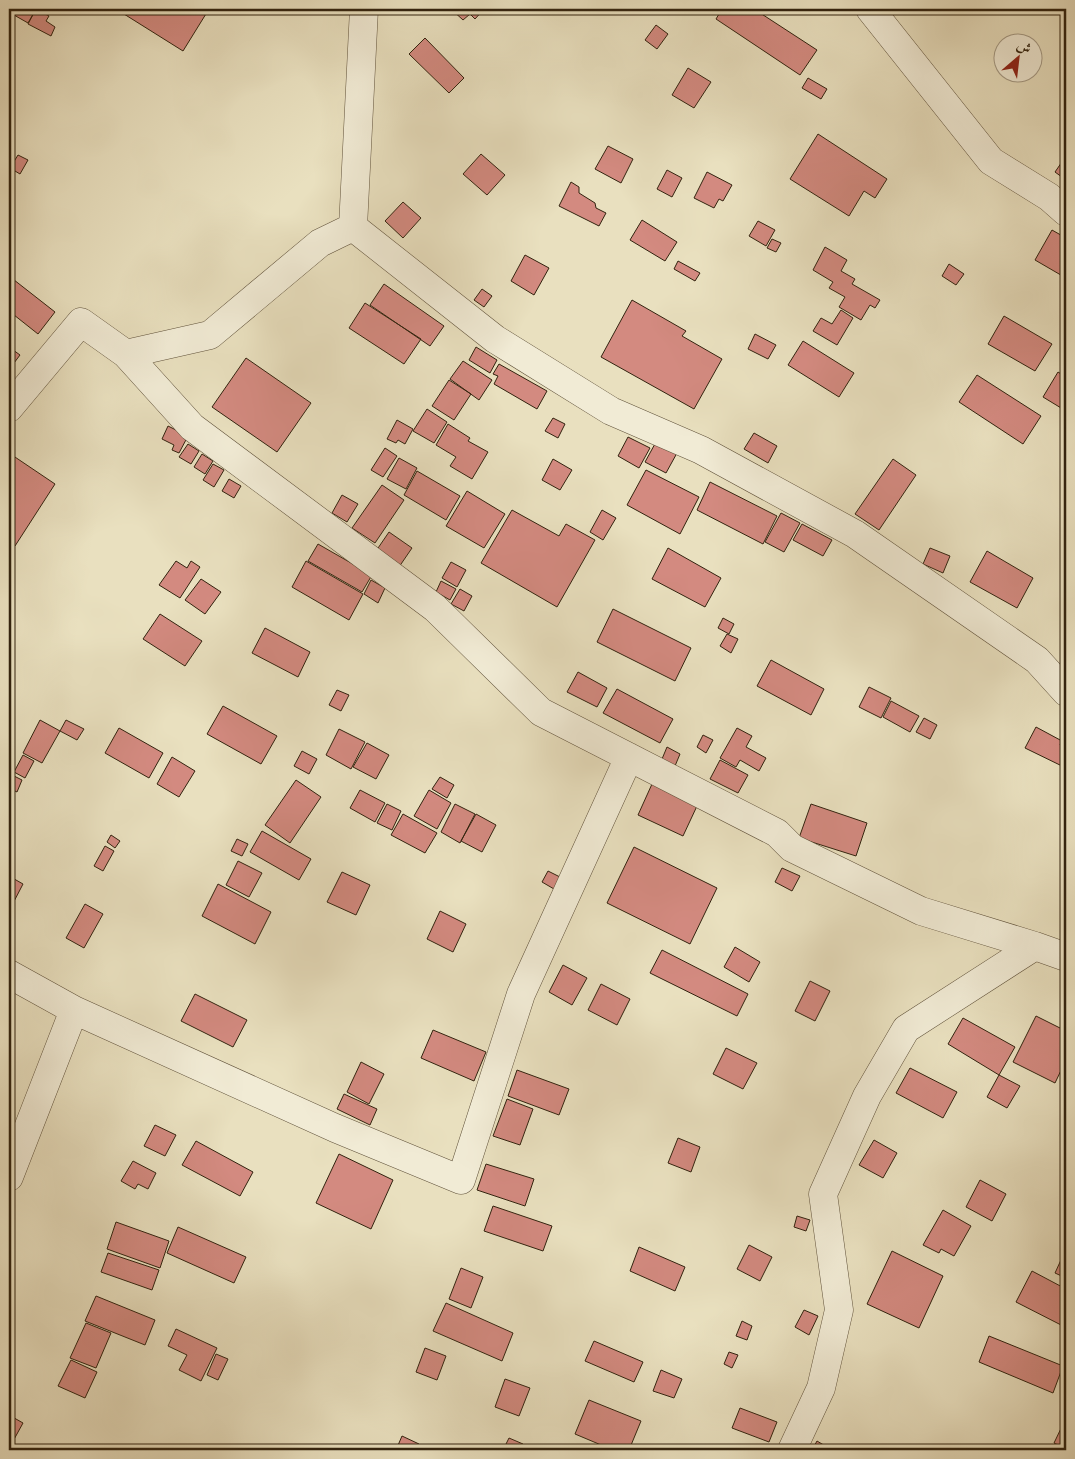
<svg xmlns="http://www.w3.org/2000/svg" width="1075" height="1459" font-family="'Sorts Mill Goudy',Amiri,serif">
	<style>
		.building { fill: #d38a80; stroke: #32230f }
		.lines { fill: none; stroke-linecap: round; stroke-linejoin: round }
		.minor-casing { stroke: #60523b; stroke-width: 29 }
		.minor { stroke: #f1ebd5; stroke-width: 28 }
	</style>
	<rect width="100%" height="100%" fill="#e9e0bf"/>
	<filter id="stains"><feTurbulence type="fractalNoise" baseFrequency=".004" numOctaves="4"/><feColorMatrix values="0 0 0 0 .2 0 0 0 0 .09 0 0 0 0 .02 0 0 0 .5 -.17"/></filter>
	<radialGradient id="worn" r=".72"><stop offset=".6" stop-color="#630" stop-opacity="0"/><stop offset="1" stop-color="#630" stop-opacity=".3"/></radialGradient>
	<path class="building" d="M17,9H36L28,23L14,15Z
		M36,9L49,16L46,21L55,27L51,36L28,24Z
		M116,9H209L183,51Z
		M451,9H484L475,19L470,14L463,20Z
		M722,9H754L817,50L800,75L716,19Z
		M656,25L668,34L657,49L645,40Z
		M425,38L464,78L449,93L409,54Z
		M688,68L711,82L694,108L672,95Z
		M808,78L827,89L821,99L802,88Z
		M818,134L887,179L875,198L864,191L849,216L790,179Z
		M608,146L633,159L621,183L595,169Z
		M481,154L505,175L487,195L463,174Z
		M18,155L28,160L20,174L10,168Z
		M1066,156V180L1055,172Z
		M667,170L682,178L672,197L657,189Z
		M707,172L732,185L723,201L719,199L714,208L694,198Z
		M571,182L579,187V193L595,203L596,208L606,213L599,226L559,206Z
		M403,202L421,218L403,238L385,221Z
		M642,220L677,242L665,261L630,240Z
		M758,221L775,230L766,246L749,236Z
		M1052,230L1066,238V278L1035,260Z
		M772,239L781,243L776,252L767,248Z
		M825,247L847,260L841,271L855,279L852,284L880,300L875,308L870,305L861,320L839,307L845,297L829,288L833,282L813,270Z
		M525,255L549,268L534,295L511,281Z
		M678,261L700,273L695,281L674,269Z
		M949,264L964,274L956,285L942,276Z
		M9,276L55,312L38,334L9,311Z
		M384,284L444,326L430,346L370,305Z
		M482,289L492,296L484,307L474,300Z
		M632,300L686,331L682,336L722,359L694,409L601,357Z
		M365,303L421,339L404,364L349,328Z
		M841,310L853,318L837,345L813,331L821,318L832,324Z
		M1004,316L1052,344L1035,371L988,344Z
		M755,334L776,345L768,359L748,349Z
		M803,341L854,373L839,397L788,365Z
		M9,347L20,355L11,367L9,366Z
		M476,347L497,360L490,373L469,360Z
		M246,358L311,403L277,452L212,407Z
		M463,361L492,380L479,400L450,379Z
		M499,364L547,391L537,409L494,384L498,376L493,374Z
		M1058,372L1066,377V411L1043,397Z
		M977,375L1041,416L1023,444L959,402Z
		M449,380L471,394L454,420L432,406Z
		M427,409L447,422L434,443L413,431Z
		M553,418L565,424L558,438L545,431Z
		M397,420L413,429L405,444L398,440L396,443L387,439Z
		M448,424L470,438L468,441L488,452L472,479L450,466L456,457L436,445Z
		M168,426L188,436L179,453L172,450L174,445L162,439Z
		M754,433L777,446L768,463L744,449Z
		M628,437L650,448L639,468L618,456Z
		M656,442L677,453L666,473L645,462Z
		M188,444L199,451L191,464L179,457Z
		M385,448L397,456L383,477L371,470Z
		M9,453L55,484L15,546L9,542Z
		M202,454L213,461L205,474L194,467Z
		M399,458L417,468L406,489L387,479Z
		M553,459L572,470L560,490L542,480Z
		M893,459L916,475L879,530L855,514Z
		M213,464L224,470L214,487L203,480Z
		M646,470L699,497L680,534L627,505Z
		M417,471L460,496L446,520L404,495Z
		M229,479L241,486L234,498L222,491Z
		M710,482L777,516L763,544L697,510Z
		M382,485L404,500L375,543L352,528Z
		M467,491L505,514L484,548L446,526Z
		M342,495L358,504L347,522L332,513Z
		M512,510L559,536L566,524L595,540L557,607L481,563Z
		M602,510L616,518L603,540L590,532Z
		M781,513L800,523L784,552L765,542Z
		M802,524L832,540L823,556L793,540Z
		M389,532L412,548L399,567L376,551Z
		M318,544L372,575L362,592L308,561Z
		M668,548L721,578L705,607L652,579Z
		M930,548L950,556L943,573L923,564Z
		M987,551L1033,578L1017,608L970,582Z
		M176,561L187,568L191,561L200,567L180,598L159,585Z
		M306,561L363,594L349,620L292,587Z
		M451,562L466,570L457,587L442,578Z
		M201,579L221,592L205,614L185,600Z
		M371,580L385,588L378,603L364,594Z
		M441,581L456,589L450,600L436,592Z
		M460,589L472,596L464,611L451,604Z
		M613,609L691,648L675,681L597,642Z
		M160,614L202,641L185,666L143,639Z
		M723,618L734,624L729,634L718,628Z
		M265,628L310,652L298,677L252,653Z
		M727,634L738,639L731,653L720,646Z
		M771,660L824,689L811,715L757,686Z
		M578,672L607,688L597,707L567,692Z
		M869,687L891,698L881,718L859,707Z
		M617,689L673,719L660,743L603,713Z
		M337,690L349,695L341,711L329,705Z
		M891,701L919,716L910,732L883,717Z
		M223,706L277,736L261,764L207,734Z
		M924,718L937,725L930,739L916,732Z
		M40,720L60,731L42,763L23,753Z
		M66,720L84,729L77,740L60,731Z
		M1036,727L1062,741L1060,745L1066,748V760L1064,764L1066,765V776L1061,773L1064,767L1025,748Z
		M119,728L163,753L149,778L105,753Z
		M737,728L752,736L746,747L766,758L759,771L740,760L736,767L720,758Z
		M339,729L365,742L351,769L326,755Z
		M703,735L713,740L706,753L697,747Z
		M367,743L389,755L376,779L353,767Z
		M667,747L680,754L675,766L662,759Z
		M302,751L317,759L309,774L294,766Z
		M23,755L34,761L25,778L14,772Z
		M172,757L195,771L179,797L157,784Z
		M720,760L748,775L738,793L710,779Z
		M14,776L22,780L17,792L9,788Z
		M440,777L454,785L447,798L432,789Z
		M296,780L321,797L290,843L265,825Z
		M652,784L697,806L683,836L638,815Z
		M360,790L385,803L375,822L350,808Z
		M429,790L451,803L437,829L414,816Z
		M387,804L401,811L392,830L377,823Z
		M455,804L475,814L460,843L441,832Z
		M811,804L867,823L856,856L799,838Z
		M403,814L437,833L425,853L391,835Z
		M476,814L496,825L482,852L461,841Z
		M262,831L311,859L299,880L250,852Z
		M111,835L120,841L115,848L107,842Z
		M237,839L248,844L242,856L231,851Z
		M105,846L114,851L103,871L94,866Z
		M634,847L717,888L690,944L607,903Z
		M238,861L262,873L249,897L226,885Z
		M782,868L800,876L792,891L775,882Z
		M548,871L560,877L554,889L542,882Z
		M342,872L370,885L356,915L327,902Z
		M9,876L23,884L9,911Z
		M218,884L271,912L255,944L202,916Z
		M85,904L103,914L84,948L66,938Z
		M440,911L466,924L453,952L427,939Z
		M735,947L760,962L749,982L724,967Z
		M662,950L748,994L737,1016L650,973Z
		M563,965L587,978L572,1005L549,992Z
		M810,981L830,991L815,1021L795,1011Z
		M601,984L630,999L617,1025L588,1010Z
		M195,994L247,1020L233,1047L181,1021Z
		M1036,1016L1066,1031V1060L1055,1083L1013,1062Z
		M963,1018L1015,1047L999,1075L948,1044Z
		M433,1030L486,1052L474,1081L421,1058Z
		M726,1048L757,1063L743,1089L713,1074Z
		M361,1062L384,1074L369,1104L347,1092Z
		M910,1068L957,1092L943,1118L896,1093Z
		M517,1070L569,1089L559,1115L508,1096Z
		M999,1075L1020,1086L1007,1108L987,1097Z
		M344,1094L377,1109L370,1125L337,1109Z
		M507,1099L533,1109L520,1145L493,1136Z
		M155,1125L176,1135L165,1156L144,1146Z
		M678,1138L700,1147L691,1172L668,1163Z
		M874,1140L897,1153L883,1178L859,1165Z
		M196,1141L253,1172L240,1196L182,1165Z
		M339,1154L393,1180L371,1229L316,1203Z
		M133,1161L156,1173L148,1189L138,1184L135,1189L121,1181Z
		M486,1164L534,1179L525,1206L477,1190Z
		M980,1180L1006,1194L992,1221L966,1207Z
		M493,1206L552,1226L543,1251L484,1231Z
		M943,1210L971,1226L954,1256L941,1249L939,1253L923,1245Z
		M797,1216L810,1220L806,1231L794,1227Z
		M116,1222L169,1241L160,1268L107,1249Z
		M178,1227L246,1257L234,1283L167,1253Z
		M749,1245L772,1257L760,1281L737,1269Z
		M639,1247L685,1267L675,1291L630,1271Z
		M1066,1249V1278L1055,1273Z
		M892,1251L943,1276L919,1328L867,1304Z
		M108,1253L159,1270L152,1290L101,1272Z
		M461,1268L483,1277L471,1308L449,1299Z
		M1032,1271L1066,1289L1065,1327L1016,1302Z
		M96,1296L155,1320L145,1345L85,1321Z
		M446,1303L513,1333L502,1361L433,1331Z
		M804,1310L818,1316L809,1335L795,1327Z
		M742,1321L752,1326L747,1340L736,1336Z
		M86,1323L111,1333L96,1368L70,1358Z
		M176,1329L217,1348L201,1381L179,1370L187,1355L168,1346Z
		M989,1336L1063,1366L1053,1393L979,1362Z
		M594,1341L643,1362L634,1382L585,1361Z
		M425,1348L446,1356L437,1380L416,1372Z
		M729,1352L738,1355L732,1368L724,1364Z
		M216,1354L228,1359L218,1380L207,1375Z
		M71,1360L97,1372L85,1398L58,1386Z
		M661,1370L682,1379L674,1398L653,1391Z
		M505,1379L530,1388L519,1416L495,1407Z
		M589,1400L641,1421L629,1450H613L575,1434Z
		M740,1408L777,1422L769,1442L732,1428Z
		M9,1415L23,1423L12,1443L9,1442Z
		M1066,1418V1449L1054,1443Z
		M402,1436L419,1444L417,1450H396Z
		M509,1438L523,1444L520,1450H503Z
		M817,1441L832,1450H812Z"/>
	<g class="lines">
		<g class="minor-casing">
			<path id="minor" d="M870,9L991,161L1049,197L1066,212
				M353,227L495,339L611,411L701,450L855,534L1037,660L1066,692
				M126,354L192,427L435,608L541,712L777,833L792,848L921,911L1035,946
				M9,408L81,322L126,354L210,335L320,243L353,227L364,9
				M9,974L74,1010L335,1128L461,1180L521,994L629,757
				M9,1177L74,1010
				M792,1450L821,1388L839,1310L823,1194L867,1096L906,1029L1035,946L1066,957"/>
		</g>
		<use href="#minor" class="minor"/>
	</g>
	<rect width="1075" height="1459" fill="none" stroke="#e9e0bf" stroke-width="30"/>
	<rect x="10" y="10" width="1055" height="1439" fill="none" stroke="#32230f" stroke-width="2.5"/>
	<rect x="15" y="15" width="1045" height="1429" fill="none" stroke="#32230f"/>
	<g transform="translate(1018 58) rotate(28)"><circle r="24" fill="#f1ebd5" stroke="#a59b86"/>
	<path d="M0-4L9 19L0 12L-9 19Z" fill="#8f2418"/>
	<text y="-8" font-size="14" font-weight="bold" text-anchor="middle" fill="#32230f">ش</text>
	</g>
	<rect width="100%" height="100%" filter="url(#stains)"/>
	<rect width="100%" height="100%" fill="url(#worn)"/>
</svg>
